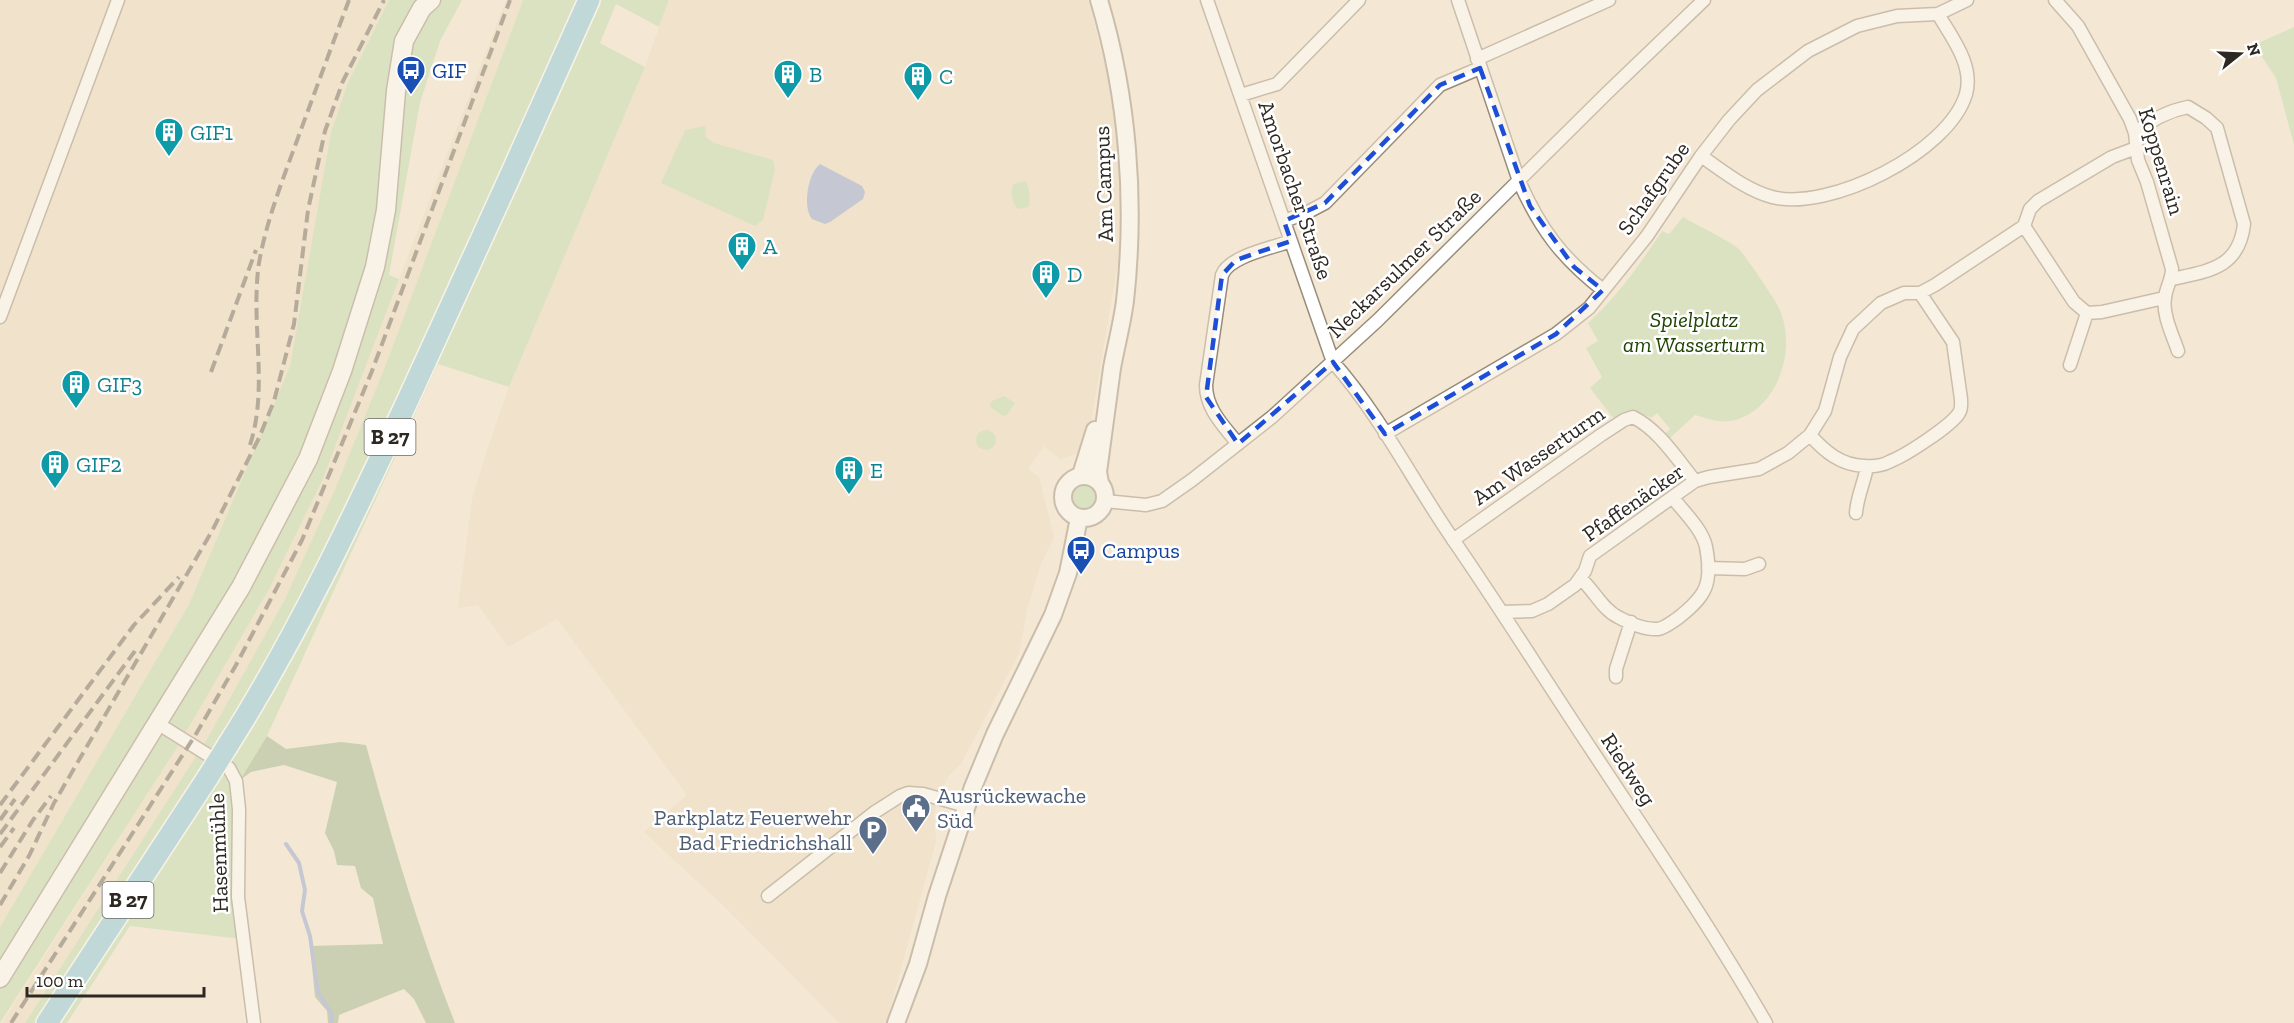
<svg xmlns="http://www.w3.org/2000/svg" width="2294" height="1023" font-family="'Zilla Slab',serif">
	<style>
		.built { fill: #eadbc1 }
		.green { fill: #bddcae }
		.forest { fill: #97b488 }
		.water { fill: #8da3d0 }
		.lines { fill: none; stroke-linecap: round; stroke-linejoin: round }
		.stream { stroke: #8da3d0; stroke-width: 4 }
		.minor-casing { stroke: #988d7b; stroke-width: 15 }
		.tertiary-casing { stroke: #988d7b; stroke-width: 20 }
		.secondary-casing { stroke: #988d7b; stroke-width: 21 }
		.trunk-casing { stroke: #fff; stroke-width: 24 }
		.minor { stroke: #fff; stroke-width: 12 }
		.tertiary { stroke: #fff; stroke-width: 16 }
		.secondary { stroke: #fff; stroke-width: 18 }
		.trunk { stroke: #82c7de; stroke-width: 21 }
		.rail { stroke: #6a6358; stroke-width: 4; stroke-dasharray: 12 6; stroke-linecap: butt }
		.trunk-bridge-casing { stroke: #fff; stroke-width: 24; stroke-linecap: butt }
		.trunk-bridge { stroke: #82c7de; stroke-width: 21 }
		.marked { fill: none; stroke: #1d4ed8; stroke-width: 4.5; stroke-dasharray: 12 8; stroke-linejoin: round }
		.labels { text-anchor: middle; stroke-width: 5; stroke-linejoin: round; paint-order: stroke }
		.shield { fill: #fff; stroke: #6c6864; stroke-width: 1.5 }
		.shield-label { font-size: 21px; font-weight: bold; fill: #2d2821 }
		.transit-label { font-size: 22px; fill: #164399; stroke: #fff; text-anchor: start }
		.culture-label { font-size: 22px; fill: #0d838f; stroke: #fff; text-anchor: start }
		.street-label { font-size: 22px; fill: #2d2821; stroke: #fff }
		.park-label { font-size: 22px; font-style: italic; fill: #1f4300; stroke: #fff }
		.service-label { font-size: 22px; fill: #4e5e75; stroke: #fff; text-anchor: start }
	</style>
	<rect width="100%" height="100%" fill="#f4e8d4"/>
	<path class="built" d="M0,0H389L348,81L331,132L290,366L189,604L0,927Z
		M506,0H523L388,359L336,487L284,601L207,739L25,1023H2L175,751L268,591L322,481Z
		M669,0H1088L1110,86L1120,141L1119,256L1086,451L1060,459L1044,446L1028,469L1039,477L1054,537L1041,564L1028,606L1019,653L961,764L949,775L943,787L934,814L936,841L886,1023H839L728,910L644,832L687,795L557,619L508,647L478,605L458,608L472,500L487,450L509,387L645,67Z"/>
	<path class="green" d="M389,0H462L440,41L420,103L389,275L399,279L322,481L268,591L175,751L0,1023V927L189,604L290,366L331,132L348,82Z
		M523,0H669L659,27L616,4L600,43L645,67L509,387L438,364L267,736L240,780L241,939L130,926L67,1023H25L207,739L284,601L336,487L388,359Z
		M2294,27V145L2276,78L2254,45Z
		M705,126L706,137L714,143L773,160L775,169L763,220L755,226L661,183L685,130Z
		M1025,181C1030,188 1031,200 1028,207L1018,209C1012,203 1009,191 1014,184Z
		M1683,217C1697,225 1728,240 1739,249C1747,258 1772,295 1778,306C1799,346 1778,413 1730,421C1719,423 1706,418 1695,415L1670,438L1664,435L1670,429L1657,413L1651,418C1634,410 1629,411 1613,418L1590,388L1602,377L1586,348L1598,341L1588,323C1618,296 1640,264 1662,231L1669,234Z
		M1004,396L1015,403L1007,415L1003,416L989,406L992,401Z
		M976 440a10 10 0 1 1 20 0a10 10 0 1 1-20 0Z
		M1072 498a13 13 0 1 1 26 0a13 13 0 1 1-26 0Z"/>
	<path class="forest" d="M267,736L286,749L341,742L366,745C392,839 419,932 455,1023H426L414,999L404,989L339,1015L338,1023H328L327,1011L315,997L310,946L383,944L373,898L361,888L355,866L337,865L334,851L325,833L337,782L284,765L251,772L240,780Z"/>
	<path class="water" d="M820,164L862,186L865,192L863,199L830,222L825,224L812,219C802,207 808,173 820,164Z"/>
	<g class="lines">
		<path class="stream" d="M286,844L299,863L305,890L302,911L310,936L318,992L331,1013L332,1023"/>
		<g class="minor-casing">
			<path id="minor" d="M1207,0L1333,362C1380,415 1412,480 1452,538C1501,609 1547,683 1595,755C1653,843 1713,931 1766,1023
				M1458,0L1519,181C1540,229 1562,258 1603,290
				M2055,0L2078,26L2130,119L2135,133L2138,160L2147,182L2172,269C2172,280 2166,287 2165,298C2162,314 2173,336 2178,351
				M1477,59L1609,0
				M1241,95L1277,84L1359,0
				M2135,133C2151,120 2167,111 2188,107L2206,118L2217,128L2244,224C2239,268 2209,271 2172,279
				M1701,156C1723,171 1746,190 1772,197C1829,212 1949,152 1966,94C1974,65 1952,38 1938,14
				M1284,221L1306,213L1325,203L1440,85L1480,68
				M2024,226L2074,302L2087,313L2102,312L2164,298
				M0,317L118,0
				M2070,365L2087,313
				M1385,434L1556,334L1589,308L1647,236L1701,156L1729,120L1757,90L1808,51L1857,26L1897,16L1938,14L1967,0
				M1810,435C1825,452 1841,465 1864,466C1873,467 1884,465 1891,461C1906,455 1951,426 1959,413C1962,409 1961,404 1961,399L1953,342L1920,293
				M1238,444C1223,425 1206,409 1206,385L1222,275C1229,256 1272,248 1291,241
				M1105,501L1146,505L1162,501L1192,480L1272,417L1378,320L1608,92L1704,0
				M1856,513C1857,497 1864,483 1867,467
				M1453,540L1601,435L1624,420L1633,417C1659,430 1677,459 1695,481
				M1708,568L1745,569L1759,564
				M1580,578C1594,590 1602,609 1618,617C1629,623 1645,630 1658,629C1665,628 1672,622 1678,618C1706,596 1713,584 1706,547C1703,530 1683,511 1673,498
				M1502,612L1532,611L1548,604L1575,585L1585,571L1590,556L1695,481L1709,477L1759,469L1788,453L1810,435L1825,411L1840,357L1853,329L1881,303L1904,293H1920L1935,285L2024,226L2030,209L2038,201L2112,157L2136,148
				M1616,677V669L1631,622
				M157,723L229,768L236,781L239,809L238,897L254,1023
				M768,896L875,812L900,796L908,793L923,794L966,806"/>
		</g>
		<g class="tertiary-casing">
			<path id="tertiary" d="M1099,0C1128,97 1136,201 1125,301C1122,324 1116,346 1112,368C1107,403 1103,437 1098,472L1100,483
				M1081,475L1095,430
				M1063 497a21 21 0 1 1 42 0a21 21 0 1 1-42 0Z
				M896,1023L918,964L937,896L973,787L995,734L1053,615L1068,573L1079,518"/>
		</g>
		<g class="secondary-casing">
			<path id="secondary" d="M0,978L241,587L308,459L342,371L375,267L386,210L396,91L404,41L422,8L431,0"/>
		</g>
		<g class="trunk-casing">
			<path id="trunk" d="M228,745C297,636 351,521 406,404C468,270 529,135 589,0
				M47,1023L208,777"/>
		</g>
		<use href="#minor" class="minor"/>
		<use href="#tertiary" class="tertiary"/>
		<use href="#secondary" class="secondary"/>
		<use href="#trunk" class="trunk"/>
		<path class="rail" d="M211,372L256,250
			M250,445C269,386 250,324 259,263C266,223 281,184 295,146C313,97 331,48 349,0
			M0,805L134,625L179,577
			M0,820L15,799
			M0,834L135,651
			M0,847L14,828
			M0,873L33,820L51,796
			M0,905L29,856L54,803L212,531L259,438L274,401L294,324L308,210L325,131L343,81L384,0
			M11,1023L196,734L236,665L302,540L372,371L510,0"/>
		<g class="trunk-bridge-casing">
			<path id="trunk-bridge" d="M208,777L228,745"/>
		</g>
		<use href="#trunk-bridge" class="trunk-bridge"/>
	</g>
	<path d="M0 0H2294V1023H0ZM1480,68L1530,206L1574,267L1603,290L1556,334L1385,434L1333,362L1238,444L1206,397L1222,275L1236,260L1291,241L1284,221L1325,203L1440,85Z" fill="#f4e8d4" fill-opacity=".55" fill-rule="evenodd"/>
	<path class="marked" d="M1480,68L1530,206L1574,267L1603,290L1556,334L1385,434L1333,362L1238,444L1206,397L1222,275L1236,260L1291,241L1284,221L1325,203L1440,85Z"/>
	<defs>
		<g id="bus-pin" transform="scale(1.5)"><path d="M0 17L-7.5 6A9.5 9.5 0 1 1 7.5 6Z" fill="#1a4fb4" stroke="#fff"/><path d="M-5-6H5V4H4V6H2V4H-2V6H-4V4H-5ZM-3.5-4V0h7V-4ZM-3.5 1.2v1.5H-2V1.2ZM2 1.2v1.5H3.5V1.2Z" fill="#fff"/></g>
		<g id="building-pin" transform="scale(1.5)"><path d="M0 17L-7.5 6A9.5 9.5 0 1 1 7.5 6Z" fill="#0f9aa8" stroke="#fff"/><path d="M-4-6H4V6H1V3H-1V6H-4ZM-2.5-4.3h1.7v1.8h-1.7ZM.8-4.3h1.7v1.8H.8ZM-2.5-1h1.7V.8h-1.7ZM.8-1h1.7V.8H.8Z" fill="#fff"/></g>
		<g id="civic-pin" transform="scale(1.5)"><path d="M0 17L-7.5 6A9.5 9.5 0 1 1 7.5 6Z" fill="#5c6f8a" stroke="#fff"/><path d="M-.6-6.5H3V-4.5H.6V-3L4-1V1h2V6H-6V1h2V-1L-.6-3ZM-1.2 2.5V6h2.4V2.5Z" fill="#fff"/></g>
		<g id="parking-pin" transform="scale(1.5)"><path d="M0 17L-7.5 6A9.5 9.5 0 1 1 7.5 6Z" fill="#5c6f8a" stroke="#fff"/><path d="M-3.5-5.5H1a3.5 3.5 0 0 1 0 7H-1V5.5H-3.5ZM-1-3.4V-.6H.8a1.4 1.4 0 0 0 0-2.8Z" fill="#fff"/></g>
	</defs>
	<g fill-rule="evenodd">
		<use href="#bus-pin" x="411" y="70"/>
		<use href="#building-pin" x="788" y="74"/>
		<use href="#building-pin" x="918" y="76"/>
		<use href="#building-pin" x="169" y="132"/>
		<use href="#building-pin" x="742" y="246"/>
		<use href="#building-pin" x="1046" y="274"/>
		<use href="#building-pin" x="76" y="384"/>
		<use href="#building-pin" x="55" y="464"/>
		<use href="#building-pin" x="849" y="470"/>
		<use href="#bus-pin" x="1081" y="550"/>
		<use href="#civic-pin" x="916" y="808"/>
		<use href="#parking-pin" x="873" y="830"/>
	</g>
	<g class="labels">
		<g class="shield">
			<rect x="364.5" y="419" width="51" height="36" rx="4.5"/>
			<rect x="102.5" y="882" width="51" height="36" rx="4.5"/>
		</g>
		<g class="shield-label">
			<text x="390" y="444">B 27</text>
			<text x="128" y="907">B 27</text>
		</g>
		<g class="transit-label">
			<text x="432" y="78">GIF</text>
			<text x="1102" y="558">Campus</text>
		</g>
		<g class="culture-label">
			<text x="809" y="82">B</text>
			<text x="939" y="84">C</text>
			<text x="190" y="140">GIF1</text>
			<text x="763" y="254">A</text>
			<text x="1067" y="282">D</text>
			<text x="97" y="392">GIF3</text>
			<text x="76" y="472">GIF2</text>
			<text x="870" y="478">E</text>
		</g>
		<g class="street-label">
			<text transform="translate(2162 161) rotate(73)" y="8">Koppenrain</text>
			<text transform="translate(1103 184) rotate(-92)" y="8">Am Campus</text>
			<text transform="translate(1653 188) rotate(-55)" y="8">Schafgrube</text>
			<text transform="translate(1296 190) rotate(71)" y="8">Amorbacher Straße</text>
			<text transform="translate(1404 263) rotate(-44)" y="8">Neckarsulmer Straße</text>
			<text transform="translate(1538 455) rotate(-35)" y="8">Am Wasserturm</text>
			<text transform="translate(1633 502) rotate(-35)" y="8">Pfaffenäcker</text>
			<text transform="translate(1629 769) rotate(57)" y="8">Riedweg</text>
			<text transform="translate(218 853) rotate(-92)" y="8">Hasenmühle</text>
		</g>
		<g class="park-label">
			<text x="1694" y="327">Spielplatz<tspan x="1694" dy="25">am Wasserturm</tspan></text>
		</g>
		<g class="service-label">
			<text x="937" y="803">Ausrückewache<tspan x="937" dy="25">Süd</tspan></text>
			<text x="852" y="825" text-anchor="end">Parkplatz Feuerwehr<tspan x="852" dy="25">Bad Friedrichshall</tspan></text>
		</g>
	</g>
	<g transform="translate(2240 54) rotate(72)" stroke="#ffffff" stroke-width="4.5" paint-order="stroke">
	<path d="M0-4.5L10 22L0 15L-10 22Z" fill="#2d2821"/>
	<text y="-9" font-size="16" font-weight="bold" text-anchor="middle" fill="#2d2821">N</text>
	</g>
	<path d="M27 987v9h177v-9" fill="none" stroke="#2d2821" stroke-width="3"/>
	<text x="36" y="987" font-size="18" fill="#2d2821" stroke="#ffffff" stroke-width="4.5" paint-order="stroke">100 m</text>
</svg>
